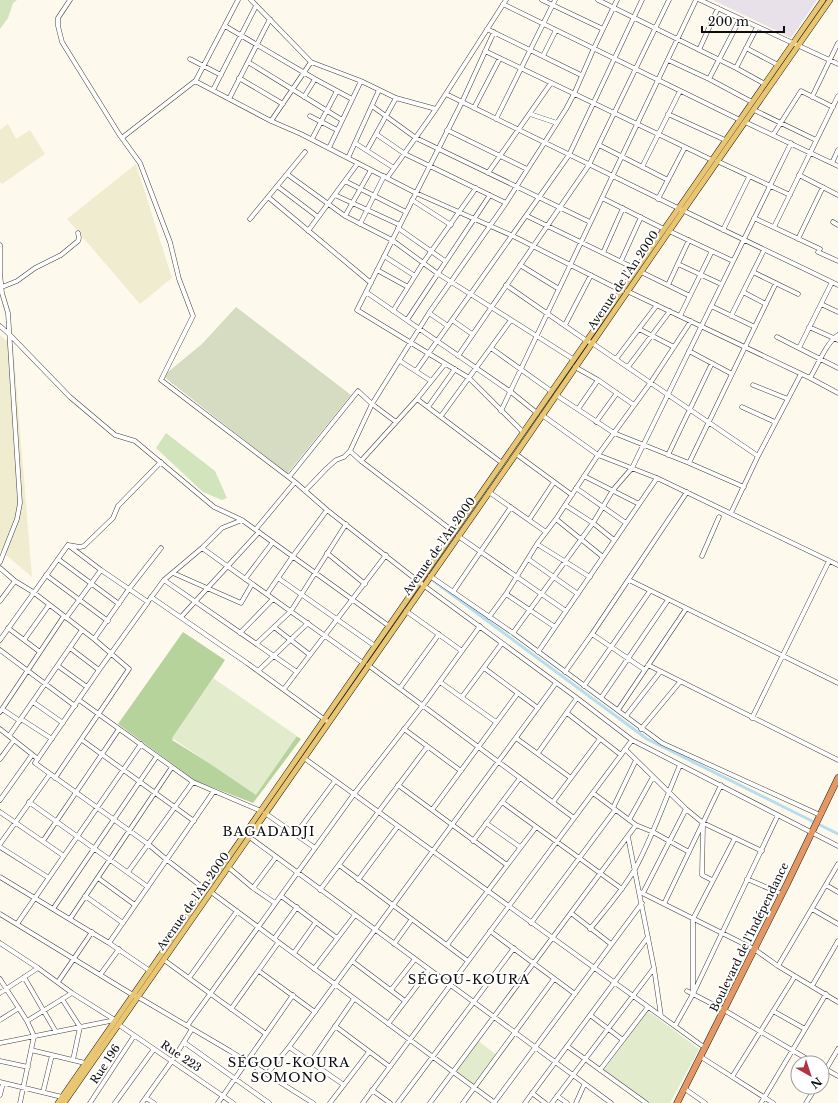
<svg xmlns="http://www.w3.org/2000/svg" width="838" height="1103" font-family="'Libre Baskerville',serif">
	<style>
		.industrial { fill: #e9e1ea }
		.farmland { fill: #f0ecd0 }
		.green { fill: #d2e4bb }
		.forest { fill: #b7d39c }
		.cemetery { fill: #d5dcc1 }
		.pitch { fill: #e2eccc }
		.lines { fill: none; stroke-linecap: round; stroke-linejoin: round }
		.canal { stroke: #b7ddef; stroke-width: 3 }
		.minor-casing { stroke: #3f3f3f; stroke-width: 5 }
		.major-casing { stroke: #1d1d1d; stroke-width: 6 }
		.highway-casing { stroke: #1d1d1d; stroke-width: 7 }
		.minor { stroke: #fff; stroke-width: 4 }
		.major { stroke: #e9c671; stroke-width: 5 }
		.highway { stroke: #e49864; stroke-width: 6 }
		.labels { text-anchor: middle; stroke-width: 4; stroke-linejoin: round; paint-order: stroke }
		.street-label { font-size: 11px; fill: #0c0c0c; stroke: #fff }
		.quarter-label { font-size: 13px; letter-spacing: 1px; fill: #0c0c0c; stroke: #fff }
	</style>
	<rect width="100%" height="100%" fill="#fdf9ed"/>
	<path class="industrial" d="M713,0H817L791,38Z"/>
	<path class="farmland" d="M8,124L16,139L30,130L45,154L2,184L0,182V130Z
		M136,164L172,278L140,304L67,219Z
		M0,335L13,346L32,577L0,550Z"/>
	<path class="green" d="M0,0H17L13,3L8,18L0,29Z
		M166,433L215,471L227,498L222,500L203,492L156,448Z"/>
	<path class="forest" d="M183,632L225,660L172,740L256,792L283,728L301,739L253,803L196,781L118,724Z"/>
	<path class="cemetery" d="M236,307L351,395L287,474L163,376L202,344Z"/>
	<path class="pitch" d="M213,678L297,736L256,795L172,738Z
		M648,1011L699,1049L670,1103H648L604,1070Z
		M477,1040L498,1056L474,1087L453,1072Z"/>
	<g class="lines">
		<path class="canal" d="M431,579L647,739L812,821
			M818,824L838,834"/>
		<g class="minor-casing">
			<path id="minor" d="M70,0L58,18V26L62,42L119,134L140,163L170,242L179,279L193,316L161,380L295,482L327,510L423,585L577,698L632,740L838,846
				M251,0L311,62L361,81L396,98L436,109
				M542,0L603,29
				M598,0L736,68L765,84
				M700,0L838,64
				M503,4L740,120
				M225,26L315,79L352,99
				M487,29L581,75
				M494,32L462,102L357,310L469,378L523,432
				M746,48L778,65
				M699,50L718,8
				M485,51L712,160
				M543,56L556,30
				M190,59L221,75
				M668,60L709,79L752,102
				M248,62L342,120
				M736,68L757,27
				M239,78L283,104
				M709,79L740,19
				M195,82L238,0
				M213,90L256,6
				M446,94L678,208L838,285
				M304,97L315,79
				M812,97L838,43
				M229,99L270,19
				M372,106L416,138L590,222
				M474,108L500,58
				M754,110L816,140
				M530,114L557,123
				M668,114L725,140
				M310,116L337,130
				M496,119L555,0
				M271,121L311,62
				M745,122L838,166
				M447,130L527,169
				M376,134L405,154L506,203
				M773,135L801,91L833,107
				M123,137L195,81L271,121L301,134L416,193L513,236L622,291
				M312,139L337,91
				M355,143L394,168
				M599,145L668,180
				M329,148L361,81
				M367,150L396,98
				M348,158L379,90
				M717,161L790,195
				M832,163L838,150
				M642,167L680,91
				M488,173L551,83
				M287,174L345,216L392,240L437,273L573,359
				M799,175L838,195
				M387,178L436,109L506,0
				M345,181L406,212
				M277,186L318,217
				M335,195L400,225
				M268,197L371,283
				M602,198L664,229
				M658,199L685,147
				M412,200L451,225
				M345,216L371,170
				M527,216L636,269
				M754,218L820,249
				M250,219L305,152
				M833,222L838,225
				M360,224L384,176
				M774,227L838,96
				M398,228L445,261
				M723,230L749,177
				M308,231L358,163
				M669,231L733,261
				M798,239L823,187
				M0,245V273L2,293L8,313L20,503L17,519L0,562
				M818,252L838,261
				M603,253L623,208
				M384,256L415,276
				M621,261L641,217
				M678,264L721,284
				M520,265L559,289
				M377,270L408,287
				M641,272L690,296
				M753,272L798,294
				M506,285L587,341L592,343L758,456L731,513
				M668,285L689,240
				M2,287L17,281L35,268L61,255L78,241L79,238L78,233
				M627,291L810,378L838,393
				M366,292L511,392L537,413
				M743,292L766,304
				M821,304L838,312
				M711,306L755,327
				M393,311L423,263L476,188
				M429,313L448,326
				M680,316L712,251
				M731,316L764,250
				M407,320L490,195
				M452,320L472,334
				M565,325L591,275
				M0,326L9,334L70,397L115,435L135,441L214,507L242,520L389,626
				M809,327L838,340
				M639,329L674,347
				M777,337L838,368
				M491,348L551,391
				M799,348L832,282
				M689,351L732,374
				M458,356L589,165L669,0
				M616,359L657,305
				M400,361L431,381
				M575,367L598,380L634,405
				M628,367L670,311
				M416,371L569,155L642,0
				M810,378C818,365 826,343 838,335
				M753,385L788,399
				M556,395L614,433L689,463L744,487
				M417,399L502,463
				M428,407L455,369
				M742,407L775,422
				M578,409L598,380
				M501,411L696,0
				M542,415L598,455L657,478L838,565
				M441,416L511,320
				M596,422L617,393
				M350,451L361,461L454,532
				M516,454L572,495
				M668,455L712,363
				M758,456L801,374
				M361,461L417,399L445,364
				M689,463L776,283
				M584,476L639,504
				M289,477L358,391L372,404L396,422
				M576,488L626,523
				M305,491L326,469L336,460L344,457L350,451L372,404L429,313L506,203L566,109L574,94L594,48L617,0
				M489,492L546,532
				M565,505L593,523L614,540
				M556,519L603,557
				M529,520L554,482
				M256,529L295,482
				M458,536L566,611
				M537,544L590,577
				M68,545L101,570L148,602L99,670L35,763L148,844L167,860L206,890
				M202,548L363,663
				M327,553L365,584
				M702,556L719,517
				M58,559L119,604
				M528,559L578,594
				M0,568L15,581L33,592L94,639L129,669L55,778
				M173,573L241,603L252,584
				M46,575L108,621
				M430,576L513,633L662,743L820,815
				M278,578L375,646
				M245,579L273,542
				M164,580L297,672
				M629,580L838,683
				M453,592L511,507
				M267,594L293,556L327,510
				M506,594L555,627
				M151,597L247,663L328,722
				M150,599L164,580L202,548L222,528L242,520
				M0,601L15,581
				M406,611L462,651
				M181,617L259,532
				M489,617L506,594L537,544L556,519L598,455L651,382L691,321
				M66,618L101,570
				M274,627L310,655
				M8,628L40,652
				M240,633L273,599
				M513,633L593,523L613,490L632,468L791,143
				M592,634L645,670
				M94,639L129,589L161,548
				M0,640L68,545L80,547L84,546L113,518L118,506L161,462
				M24,640L49,605
				M256,644L291,611L346,524
				M70,648L99,670
				M0,650L75,706
				M538,652L657,478
				M368,665L574,818
				M648,665L838,760
				M58,666L87,687
				M484,668L538,708
				M258,671L308,623
				M565,672L592,634L687,492
				M440,682L496,722
				M584,686L650,591
				M400,688L439,634
				M284,689L386,555
				M462,697L502,643
				M601,698L668,600
				M79,700L193,782L261,811
				M33,702L63,723
				M2,709L20,721
				M618,710L686,609
				M0,712L64,616
				M567,713L621,755
				M626,716L660,672
				M752,718L829,561
				M21,719L52,739
				M0,729L38,759
				M404,729L461,771
				M641,729L680,682
				M9,736L82,630
				M516,738L571,778
				M82,740L194,821
				M625,749L686,809L703,823L762,851
				M538,753L577,698
				M304,758L701,1045L706,1047
				M0,759L14,740
				M398,785L507,865
				M593,793L636,825L653,832L689,852
				M0,800L32,755
				M29,802L148,887
				M502,802L622,889
				M553,802L600,739
				M613,808L636,760
				M432,810L518,693
				M0,812L64,856
				M265,813L315,848
				M629,820L653,777
				M486,823L520,847
				M703,825L702,875L712,880
				M295,835L335,781
				M248,836L611,1103
				M628,837L654,968L661,1016
				M43,841L119,729
				M473,841L520,778
				M0,844L50,774
				M0,847L49,878
				M339,865L468,961
				M228,867L253,888L275,903
				M128,872L193,782
				M0,877L109,943L150,971
				M98,878L135,905
				M747,879L782,894
				M358,880L398,826
				M826,885L838,892
				M253,888L276,857
				M320,890L427,747
				M211,892L495,1103
				M640,892L754,949L778,966L838,1002
				M643,893L686,809
				M85,896L123,923
				M281,896L337,938
				M664,904L721,785
				M53,909L157,756
				M812,909L838,924
				M571,913L611,944
				M0,914L133,995L138,997L230,1051L313,1103
				M70,919L172,767
				M531,923L615,810
				M17,924L141,744
				M590,929C606,909 622,891 635,869C653,836 665,800 680,765
				M490,931L575,994
				M274,939L297,907
				M0,943L38,968L72,993L27,1021
				M109,943L214,791
				M394,944L412,919
				M447,945L536,827
				M294,953L316,922
				M164,960L266,1034
				M352,961L405,1001
				M778,966L838,864
				M314,969L355,915
				M259,971L315,1012
				M100,975L119,949
				M24,977L56,1032
				M189,978L237,911
				M0,979L27,1021L34,1036L20,1103
				M58,982L92,932
				M812,986L838,941
				M391,990L415,959
				M687,991L724,1010L814,1063
				M693,991V919L735,838
				M0,993L38,968
				M72,993L115,1020
				M62,999L80,1027L73,1060
				M231,1009L278,943
				M773,1011L805,1029
				M590,1015L623,1040
				M0,1020L19,1008
				M388,1024L429,970
				M119,1025L233,1103
				M187,1026L354,794L423,705L480,626
				M335,1026L390,1067
				M675,1026L693,994L778,815
				M0,1043L115,1020
				M185,1043L269,1103
				M567,1046L646,1103
				M289,1047L344,1085
				M31,1050L85,1063
				M701,1057L773,1103
				M0,1061L28,1067
				M310,1063L354,999
				M822,1067L838,1076
				M600,1070L648,1007
				M267,1074L289,1047L556,683
				M822,1076L838,1049
				M732,1077L795,976
				M0,1082L62,1097
				M685,1089L705,1103
				M372,1090L390,1103
				M43,1092L52,1055
				M532,1093L545,1103
				M0,1095L3,1083
				M557,1096L567,1103
				M146,1098L154,1103
				M90,1103L134,1036
				M115,1103L154,1049
				M142,1103L172,1061L192,1029
				M218,1103L293,995
				M330,1103L369,1052
				M363,1103L632,740
				M398,1103L514,948
				M430,1103L636,825
				M463,1103L554,979
				M494,1103L642,903
				M525,1103L648,937
				M552,1103L654,968
				M576,1103L584,1085
				M761,1103L826,994
				M806,1103L816,1087"/>
		</g>
		<g class="major-casing">
			<path id="major" d="M58,1103L823,0
				M64,1103L516,454L683,211L830,0"/>
		</g>
		<g class="highway-casing">
			<path id="highway" d="M677,1103L787,884L838,778"/>
		</g>
		<use href="#minor" class="minor"/>
		<use href="#major" class="major"/>
		<use href="#highway" class="highway"/>
	</g>
	<g class="labels">
		<g class="street-label">
			<text transform="translate(623 280) rotate(-56)" y="4">Avenue de l'An 2000</text>
			<text transform="translate(439 546) rotate(-55)" y="4">Avenue de l'An 2000</text>
			<text transform="translate(193 901) rotate(-55)" y="4">Avenue de l'An 2000</text>
			<text transform="translate(749 937) rotate(-64)" y="4">Boulevard de l'Indépendance</text>
			<text transform="translate(181 1056) rotate(34)" y="4">Rue 223</text>
			<text transform="translate(105 1064) rotate(-57)" y="4">Rue 196</text>
		</g>
		<g class="quarter-label">
			<text x="269" y="836">BAGADADJI</text>
			<text x="469" y="984">SÉGOU-KOURA</text>
			<text x="289" y="1067">SÉGOU-KOURA<tspan x="289" dy="15">SOMONO</tspan></text>
		</g>
	</g>
	<g transform="translate(810 1075) rotate(141)"><circle r="19" fill="#ffffff" stroke="#9e9e9e"/>
	<path d="M0-3L7 15L0 10L-7 15Z" fill="#ad3440"/>
	<text y="-6" font-size="11" font-weight="bold" text-anchor="middle" fill="#0c0c0c">N</text>
	</g>
	<path d="M702 26v6h82v-6" fill="none" stroke="#0c0c0c" stroke-width="2"/>
	<text x="708" y="26" font-size="12" fill="#0c0c0c" stroke="#ffffff" stroke-width="3" paint-order="stroke">200 m</text>
</svg>
